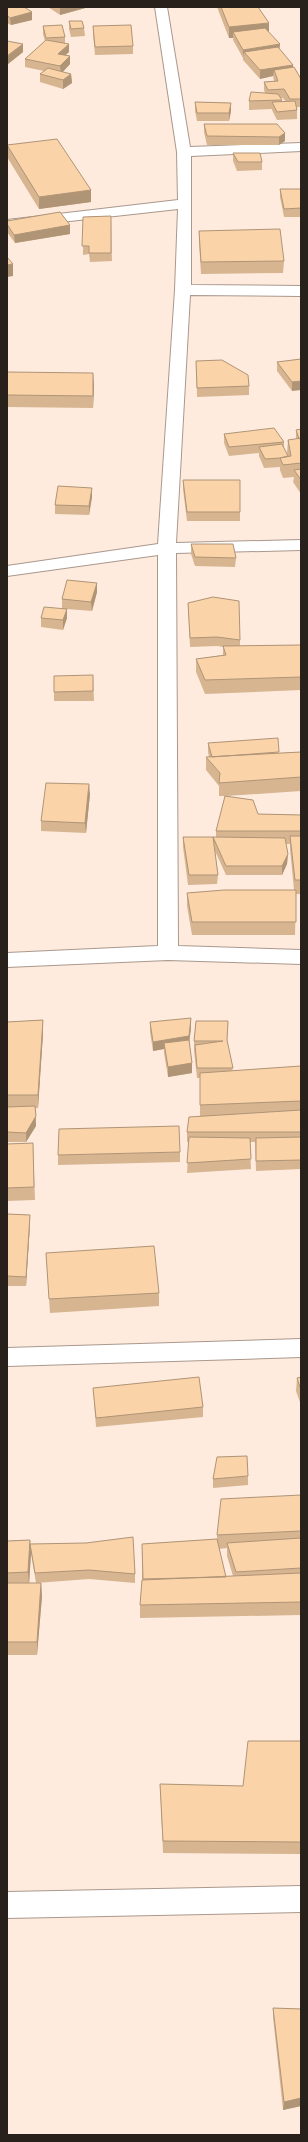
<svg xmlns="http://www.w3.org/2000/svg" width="308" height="2142" font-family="Merriweather,serif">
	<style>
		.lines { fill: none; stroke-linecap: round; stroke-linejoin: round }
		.minor-casing { stroke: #aa988d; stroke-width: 2 }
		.minor { fill: #fff; fill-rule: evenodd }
		.wall { fill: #d7b591; fill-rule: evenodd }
		.shaded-wall { fill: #af9476 }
		.building { fill: #fad3a9; stroke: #af9476 }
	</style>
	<rect width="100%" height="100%" fill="#feebde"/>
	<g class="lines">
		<g class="minor-casing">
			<path id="minor" d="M155,7H167L190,147L301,143V151L191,156V285L301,286V296L190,295L176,543L301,540V550L176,553L178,946L301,950V964L168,960L7,967V953L158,946V555L7,576V566L158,544L175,290L178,209L7,228V220L178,200L177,152Z
				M301,1339V1357L7,1366V1348Z
				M301,1886V1912L7,1918V1892Z"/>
		</g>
		<use href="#minor" class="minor"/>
	</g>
	<path class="wall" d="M7,7L32,12V20L11,25L7,23Z
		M48,7H89L60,15Z
		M217,7H258L269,33L280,44L279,49L293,65V67L301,79V107H297V119L277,120L272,110V109L249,110V101L265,93L264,90V82L274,81L273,76L260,79L243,60V58L233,40V38H229ZM280,98H283L286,102H282V100Z
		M69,21L84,28L85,36L71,37L69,29Z
		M43,26L65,37V43L69,44V52L65,55L70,56V64L62,72L71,74L72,83L63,89L40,82V74L44,71L25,67V59L45,41L43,34Z
		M93,26L133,46V54L95,55L93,34Z
		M7,41L23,52L8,64H7Z
		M195,102L231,103V111L229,121H197L195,111Z
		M204,124L285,133V141L279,145H207L204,132Z
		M7,145L91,190V202L39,209L7,157Z
		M233,153L262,162V170L237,171L233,161Z
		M280,189H301V217H284L280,197Z
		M111,216L112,261L90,262L89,254L83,255V217Z
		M7,221L70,225V234L15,243L7,232Z
		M199,231L284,261L283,273L201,274L199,242Z
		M301,359L292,391L277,371V362Z
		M196,361L249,386V395L197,397Z
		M7,372L94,385L93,408L7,407Z
		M301,429V494L293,482L294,477L283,478L280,470V467L264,468L259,456V453L229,456L224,443V434L284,442V448L288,456L287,453L288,440L296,439V430Z
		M183,480L240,512V521H187L183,489Z
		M92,488V497L89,515L55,514V505Z
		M191,544L236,558L235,567L195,566L191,554Z
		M97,592L92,611L67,609V618L63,630L41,627V618L62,608V599Z
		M188,603L240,640V646L301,645V690L205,694L196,672V659L223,655V647L217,646L190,647Z
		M93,675L94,701H54V692Z
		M208,743L279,753L301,752V791L226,796L258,814L301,815V894H296L295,935H192L187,906V893L294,890L290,849V844H286L288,854L287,864L282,875H226L215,851L218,875L217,884L188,885L183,847V837H216V831L225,796H219V786L206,770V757H209L208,752Z
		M90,794L86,833L41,831V821Z
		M43,1020V1034L38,1108H36V1126L26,1142H7V1022Z
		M228,1021L227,1042L233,1068L232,1071L301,1066V1169L256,1171L255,1142H250L251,1169L187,1173L189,1142H187V1132L200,1117V1078H197L194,1050V1041Z
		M150,1022L191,1028L189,1040L192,1063V1073L168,1077L164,1053V1049L153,1051L150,1032Z
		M33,1143L35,1200L7,1201V1144Z
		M180,1152V1162L58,1165V1155Z
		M7,1214L30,1215V1224L26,1286H7Z
		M46,1253L159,1293V1306L50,1313Z
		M301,1377V1405L296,1391L297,1378Z
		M93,1388L203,1407V1417L96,1427Z
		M248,1476V1485L213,1488V1479Z
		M301,1495V1615L140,1618V1605L142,1580V1544L217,1539V1535ZM227,1548V1556L233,1576L226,1577L219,1549Z
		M30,1540V1544L135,1574V1583L89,1579L36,1583L31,1553L29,1583H41L42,1596L37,1655H7V1541Z
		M301,1741V1854L163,1853L160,1784L243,1786Z
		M273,2008L301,2009V2106L283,2110L273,2017Z"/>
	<path class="shaded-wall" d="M60,7H89L60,15Z
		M32,12V20L11,25L10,18Z
		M269,23V34L233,32V38H229V27Z
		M23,44V52L8,64V56Z
		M69,44V52L58,62V54Z
		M280,44L279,52H244L243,58V50Z
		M70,56V64L61,74L60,66Z
		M293,65L292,73L274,70L273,76L260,79V70Z
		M71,74L72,83L63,89V80Z
		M231,103V111L229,121V113Z
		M285,133V141L279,145V137Z
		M91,190V202L39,209V197Z
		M70,225V234L15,243L14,235Z
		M13,264V276L7,277V265Z
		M93,373L94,385L93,408Z
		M301,381V390L292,391V382Z
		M92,488V497L89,515V506Z
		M97,583V592L92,611L91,602Z
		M67,609V618L63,630V620Z
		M89,784L90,794L86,833L85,823Z
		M288,854L287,864L282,875V866Z
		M191,1018V1028L189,1045L164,1043V1049L153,1051V1042Z
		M43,1020V1034L38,1108V1095Z
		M192,1063V1073L168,1077V1067Z
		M35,1106L36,1126L26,1142V1133Z
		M30,1215V1224L26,1286V1277Z
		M30,1540L31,1553L29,1586L28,1572Z
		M41,1583L42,1596L37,1655V1642Z
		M301,2098V2106L283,2110L284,2102Z"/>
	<path class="building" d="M7,7H24L32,12L10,18L7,15Z
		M221,7H258L269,23L229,27Z
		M69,21H82L84,28L71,29Z
		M62,25L65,37L46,38L43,26Z
		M131,25L133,46L95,47L93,26Z
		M265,28L280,44L243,50L233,32Z
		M46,40L69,44L58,54L70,56L60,66L25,59Z
		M7,41L23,44L7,56Z
		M278,47L293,65L260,70L244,52Z
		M294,67L301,79V99H290L284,89L268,90L264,82L278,81L274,70Z
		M48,68L71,74L63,80L40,74Z
		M251,92L278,94L282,100L249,101Z
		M295,101L297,110L277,112L272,102Z
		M195,102L231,103L229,113H197Z
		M204,124H277L285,133L279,137L207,136Z
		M57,139L91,190L39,197L7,145Z
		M233,153H260L262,162H238Z
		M280,189H301V208L284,209Z
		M60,212L70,225L14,235L7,224V221Z
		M111,216V253H89V246H82L83,217Z
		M280,229L284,261L201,262L199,231Z
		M7,257L13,264L7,265Z
		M301,359V381L292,382L277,362Z
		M222,360L248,375L249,386L197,388L196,361Z
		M7,372L93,373V396L7,395Z
		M274,428L284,442L229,447L224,434Z
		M301,429V438L299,439L296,430Z
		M301,438V463L283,465L280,458L291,456L288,440Z
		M282,444L288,456L280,458L265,459L259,447Z
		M301,469V480L294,470Z
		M183,480H240V512H187Z
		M58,486L92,488L89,506L55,505Z
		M191,544H233L236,558L195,557Z
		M67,580L97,583L91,602L62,599Z
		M213,597L239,601L240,640L217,637L190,638L188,603Z
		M44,607L67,609L63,620L41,618Z
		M301,645V677L205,680L196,659L226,655L223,646Z
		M93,675V691L54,692V676Z
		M278,738L279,752L212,757L208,743Z
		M301,752V777L219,783L220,773L206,757Z
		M46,783L89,784L85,823L41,821Z
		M225,796L253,800L258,814L301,815V831H216Z
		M290,836H301V880H295Z
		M183,837H213L218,875H189Z
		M213,837L285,838L288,854L282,866H226Z
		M224,890H296V922H192L187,893Z
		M191,1018L189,1036L153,1042L150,1022Z
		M43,1020L38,1095H7V1022Z
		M196,1021H228L227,1040L233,1068H197L195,1045L223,1041H194Z
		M189,1040L192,1063L168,1067L164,1043Z
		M301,1066V1101L200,1105V1073Z
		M35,1106L36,1116L26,1133L7,1132V1107Z
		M301,1110V1132H187L189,1117Z
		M179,1126L180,1152L58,1155L59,1129Z
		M189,1137L250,1138L251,1159L187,1163Z
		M301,1137V1160L256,1161V1138Z
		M33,1143L34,1187L7,1188V1144Z
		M7,1214L30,1215L26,1277L7,1276Z
		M154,1246L159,1293L49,1299L46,1253Z
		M199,1377L203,1407L96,1418L93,1388Z
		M301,1377V1390L297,1378Z
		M247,1456L248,1476L213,1479L217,1457Z
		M301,1495V1531L217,1535L221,1499Z
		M133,1537L135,1574L89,1570L35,1573L30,1544L86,1543Z
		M301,1538V1568L236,1572L227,1543Z
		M217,1539L226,1577L143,1579L142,1544Z
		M30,1540L28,1572L7,1573V1541Z
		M301,1573V1602L140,1605L142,1580Z
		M7,1583H41L37,1642H7Z
		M248,1741H301V1842L163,1841L160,1784L243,1786Z
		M273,2008L301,2009V2098L284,2102Z"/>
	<rect width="308" height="2142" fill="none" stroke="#27201b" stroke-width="16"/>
</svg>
